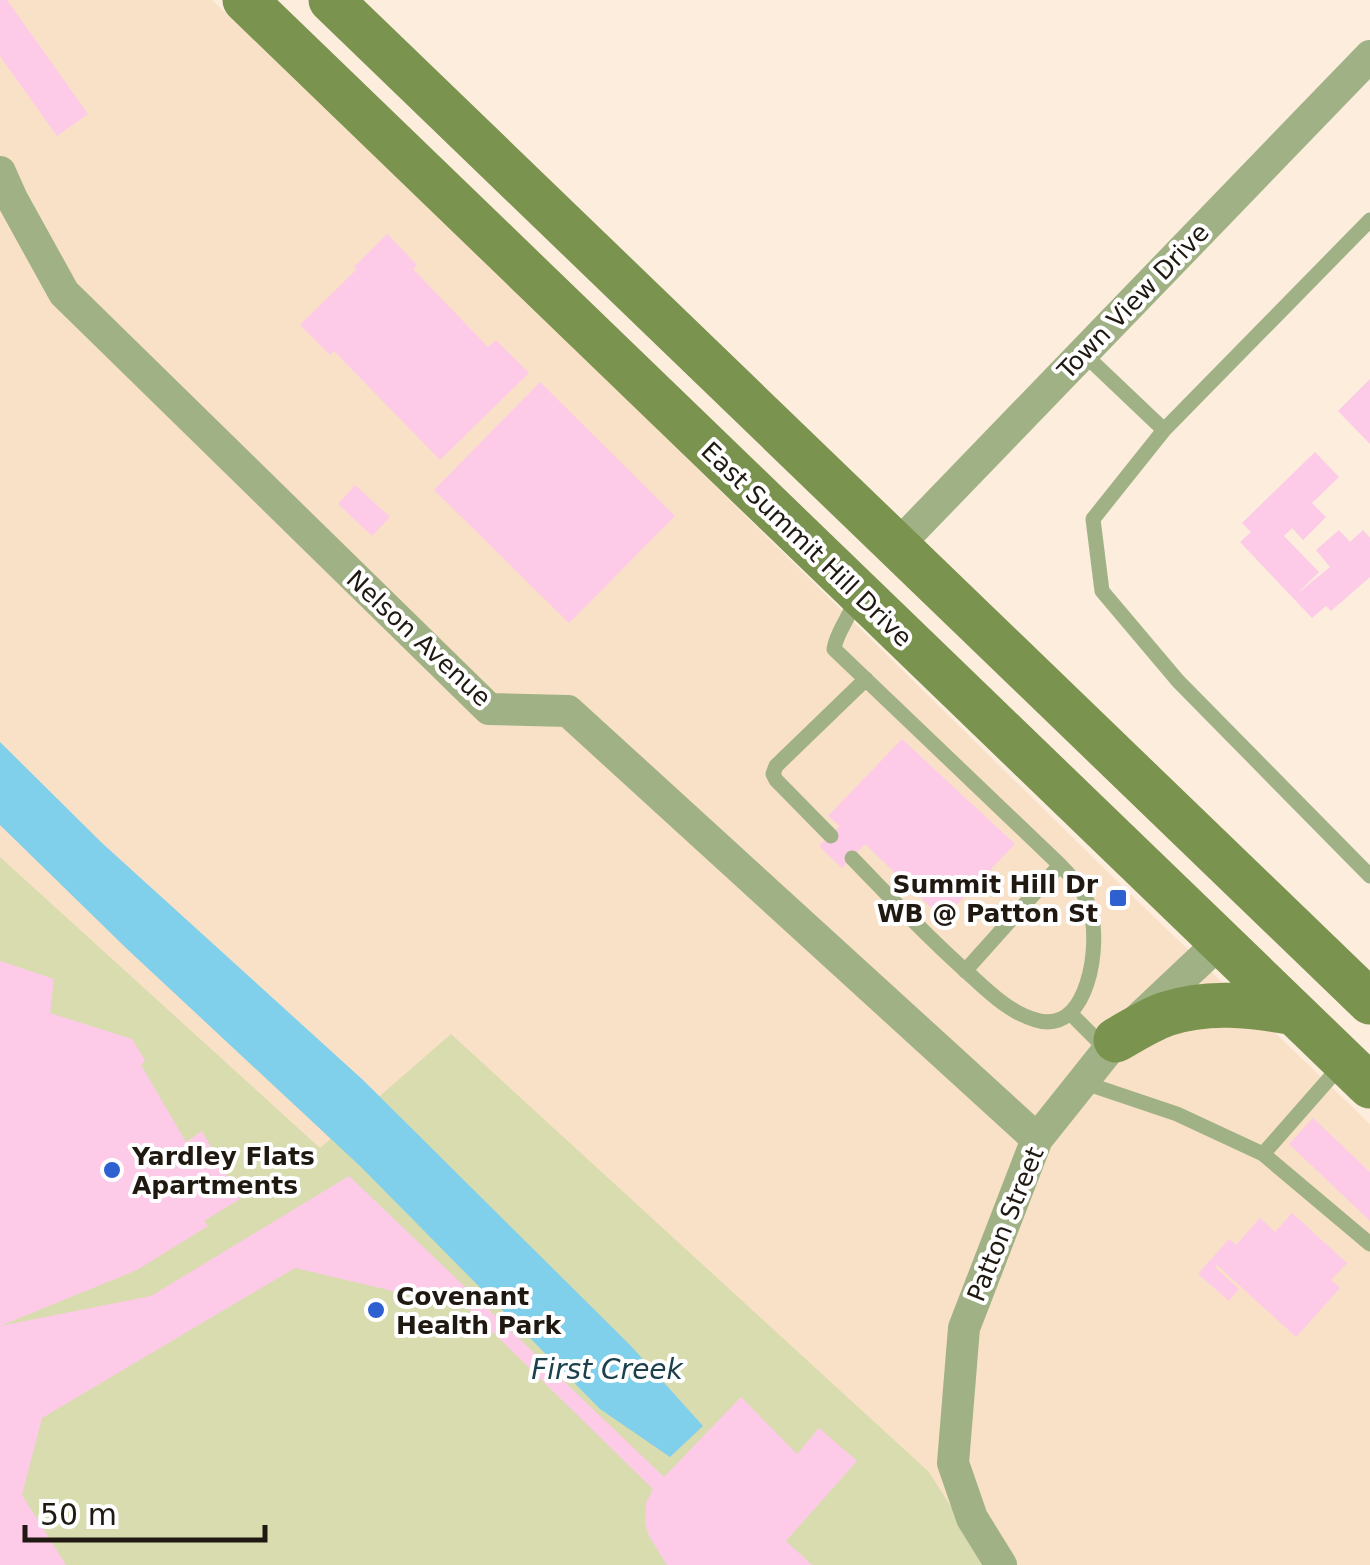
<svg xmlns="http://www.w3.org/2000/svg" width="1370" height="1565" font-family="'DejaVu Sans',sans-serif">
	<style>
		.built { fill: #f9e1c7 }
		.green { fill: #d9dcaf }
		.water { fill: #80cfeb }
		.building { fill: #fdcae8 }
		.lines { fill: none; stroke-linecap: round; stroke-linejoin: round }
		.service { stroke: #a0b285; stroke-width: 15 }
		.minor { stroke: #a0b285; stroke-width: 32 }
		.secondary { stroke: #7a934e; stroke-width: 45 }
		.poi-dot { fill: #2f60cf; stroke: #fff; stroke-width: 4 }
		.labels { text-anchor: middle; stroke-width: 8; stroke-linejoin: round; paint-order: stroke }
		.street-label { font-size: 25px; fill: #201912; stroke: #fff }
		.poi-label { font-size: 25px; font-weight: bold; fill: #201912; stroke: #fff; text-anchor: start }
		.water-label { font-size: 28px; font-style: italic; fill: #1c404c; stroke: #fff }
	</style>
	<rect width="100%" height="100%" fill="#fceddd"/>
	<path class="built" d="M0,0H212L472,247L1124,888L1370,1124V1565H0Z"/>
	<path class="green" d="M0,857L320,1148L451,1034L929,1472L988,1565H0Z"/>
	<path class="water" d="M0,742L102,843L363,1080L631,1346L703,1426L670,1457L600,1409L361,1167L126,948L0,825Z"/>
	<path class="building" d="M0,0H7L88,114L57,136L0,56Z
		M387,234L417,265L413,269L488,347L496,340L529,373L440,460L334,351L330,355L300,325L356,270L354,267Z
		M1370,379V444L1338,411Z
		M540,382L675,516L569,623L434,490Z
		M1315,452L1339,477L1312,503L1326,517L1303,540L1292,528L1284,536L1319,572L1297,594L1330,567L1316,550L1339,530L1350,542L1363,530L1370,538V577L1331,611L1326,606L1312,618L1240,542L1251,532L1242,523Z
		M355,485L390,517L372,536L338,504Z
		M902,739L1015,844L943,919L865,844L842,868L819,846L840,826L828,816Z
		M0,961L54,979L50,1013L132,1039L145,1060L141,1065L186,1142L202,1131L240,1199L204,1221L208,1226L137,1270L0,1326L151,1296L349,1176L664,1477L741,1397L797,1454L819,1428L857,1461L786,1541L812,1565H667L649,1536L645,1523L646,1503L653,1489L469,1309L295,1268L42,1418L22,1495L66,1565H0Z
		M1313,1118L1370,1172V1221L1289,1144Z
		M1292,1213L1347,1263L1331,1280L1340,1288L1296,1337L1217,1265L1215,1267L1239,1289L1229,1301L1198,1274L1229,1239L1236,1245L1260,1218L1275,1232Z"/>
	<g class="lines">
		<path class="service" d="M1370,220L1164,430L1093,519L1102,591L1178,681L1370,876
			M1083,353L1164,430
			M854,595C853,616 837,629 834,649L1060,865
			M831,836L776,780L773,774L776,766L866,679
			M852,858C890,897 926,936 967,972C988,991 1008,1012 1036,1020C1089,1036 1101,943 1090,909C1085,892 1072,877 1060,865L965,971
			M1071,1014L1107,1050
			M1343,1063L1263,1154L1370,1244
			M1082,1082L1177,1114L1263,1154"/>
		<path class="minor" d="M0,172L12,199L64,293L489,709L568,711L1037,1139
			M896,547L1370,56
			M1001,1565L972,1518L953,1463L964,1328L1037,1139L1116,1040L1220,942"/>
		<path class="secondary" d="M245,0L1370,1086
			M331,0L1370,1002
			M1116,1040C1132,1031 1149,1020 1166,1014C1208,1000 1251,1005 1294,1013"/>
	</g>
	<g class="poi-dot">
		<rect x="1108" y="888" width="20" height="20" rx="5"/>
		<circle cx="112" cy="1170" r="10"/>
		<circle cx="376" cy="1310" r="10"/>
	</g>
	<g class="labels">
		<g class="street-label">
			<text transform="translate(1133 301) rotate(-46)" y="9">Town View Drive</text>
			<text transform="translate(807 544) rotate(44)" y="9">East Summit Hill Drive</text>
			<text transform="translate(419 638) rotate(43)" y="9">Nelson Avenue</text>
			<text transform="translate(1005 1224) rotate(-68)" y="9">Patton Street</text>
		</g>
		<g class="poi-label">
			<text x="1098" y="893" text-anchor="end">Summit Hill Dr<tspan x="1098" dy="29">WB @ Patton St</tspan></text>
			<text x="132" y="1165">Yardley Flats<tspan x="132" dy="29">Apartments</tspan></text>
			<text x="396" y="1305">Covenant<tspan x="396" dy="29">Health Park</tspan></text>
		</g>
		<g class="water-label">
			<text x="607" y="1379">First Creek</text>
		</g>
	</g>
	<path d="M25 1525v15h240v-15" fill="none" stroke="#201912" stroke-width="5"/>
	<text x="40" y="1525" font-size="30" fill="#201912" stroke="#ffffff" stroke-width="8" paint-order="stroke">50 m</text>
</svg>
